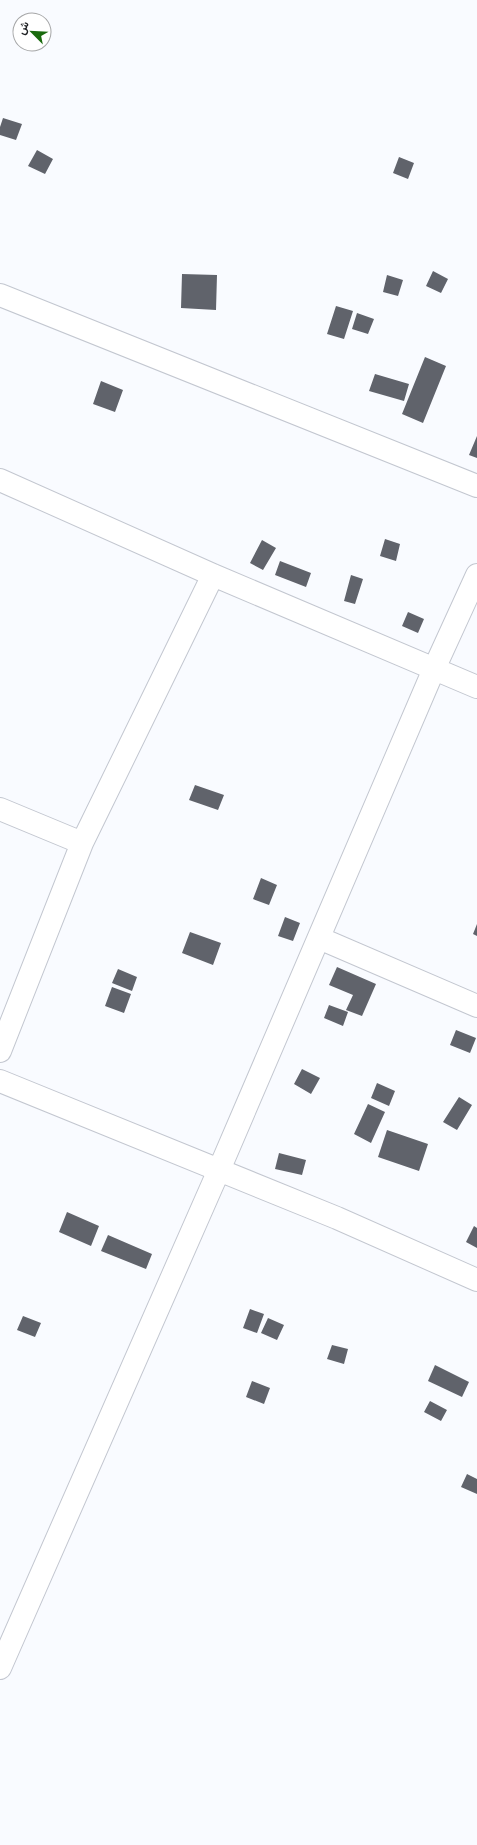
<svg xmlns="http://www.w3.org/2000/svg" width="477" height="1845" font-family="Ubuntu,Vazirmatn,sans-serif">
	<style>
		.building { fill: #60636b }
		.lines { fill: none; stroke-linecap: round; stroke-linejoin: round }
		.street-casing { stroke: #c3c7d0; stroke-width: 24 }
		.secondary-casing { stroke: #c3c7d0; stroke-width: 24 }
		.street { stroke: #fff; stroke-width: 22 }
		.secondary { stroke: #fff; stroke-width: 22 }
	</style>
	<rect width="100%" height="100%" fill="#f9fbff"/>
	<path class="building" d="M3,118L22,124L16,140L0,135V127Z
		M37,150L53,159L45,174L28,166Z
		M399,157L414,163L408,179L393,173Z
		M433,271L448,279L441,293L426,286Z
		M182,274L217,275L216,310L181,308Z
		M387,275L403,280L398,296L383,292Z
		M336,306L353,311L344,339L327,334Z
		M357,313L374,319L368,334L352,329Z
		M425,357L446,366L423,423L402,414Z
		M375,374L409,384L404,401L369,391Z
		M101,381L123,390L115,412L93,404Z
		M477,436V458L469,455Z
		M385,539L400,544L396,561L380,556Z
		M262,540L276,548L263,570L250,563Z
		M280,561L311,573L306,587L275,575Z
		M351,575L363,579L355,604L344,601Z
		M408,612L424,619L418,633L402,626Z
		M195,785L224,795L218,810L189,800Z
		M261,878L277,885L269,905L253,899Z
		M285,917L300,923L293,941L278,936Z
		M477,924V936L473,934Z
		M190,932L221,943L213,965L182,953Z
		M337,967L376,984L362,1016L346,1010L353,995L329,985Z
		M118,969L137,977L132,991L112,983Z
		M112,987L131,994L124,1013L105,1006Z
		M329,1005L348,1012L343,1026L324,1018Z
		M456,1030L476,1038L470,1053L450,1045Z
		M302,1069L320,1078L311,1094L294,1084Z
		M377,1083L395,1091L389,1106L371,1098Z
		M459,1097L472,1105L457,1130L443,1122Z
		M368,1104L385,1112L371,1143L354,1134Z
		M387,1130L428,1144L419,1171L378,1157Z
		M279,1153L306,1160L302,1175L275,1169Z
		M67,1212L99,1226L91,1246L59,1232Z
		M474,1226L477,1228V1248L466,1242Z
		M108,1235L152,1254L146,1269L101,1251Z
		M250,1309L264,1314L257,1333L243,1328Z
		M23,1316L41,1323L35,1337L17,1330Z
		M268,1318L284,1325L277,1340L261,1333Z
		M332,1345L348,1349L344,1364L327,1359Z
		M435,1365L469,1382L462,1397L428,1381Z
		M252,1381L270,1388L264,1404L246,1397Z
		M430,1401L447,1410L441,1421L424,1412Z
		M467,1474L477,1479V1494L461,1487Z"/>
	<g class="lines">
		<g class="street-casing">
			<path id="street" d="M0,480L213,575L477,687
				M0,809L82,843
				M319,938L477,1006
				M0,1051L82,843L213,575
				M0,1081L337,1218L477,1280
				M0,1668L219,1170L434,669L477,575"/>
		</g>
		<g class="secondary-casing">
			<path id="secondary" d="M0,295L477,486"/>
		</g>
		<use href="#street" class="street"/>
		<use href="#secondary" class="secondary"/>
	</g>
	<g transform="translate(32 32) rotate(294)"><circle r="19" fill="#ffffff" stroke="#a5a6a7"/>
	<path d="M0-3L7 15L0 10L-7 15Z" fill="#196a0d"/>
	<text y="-6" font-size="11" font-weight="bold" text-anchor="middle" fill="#1e2023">ش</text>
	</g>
</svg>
